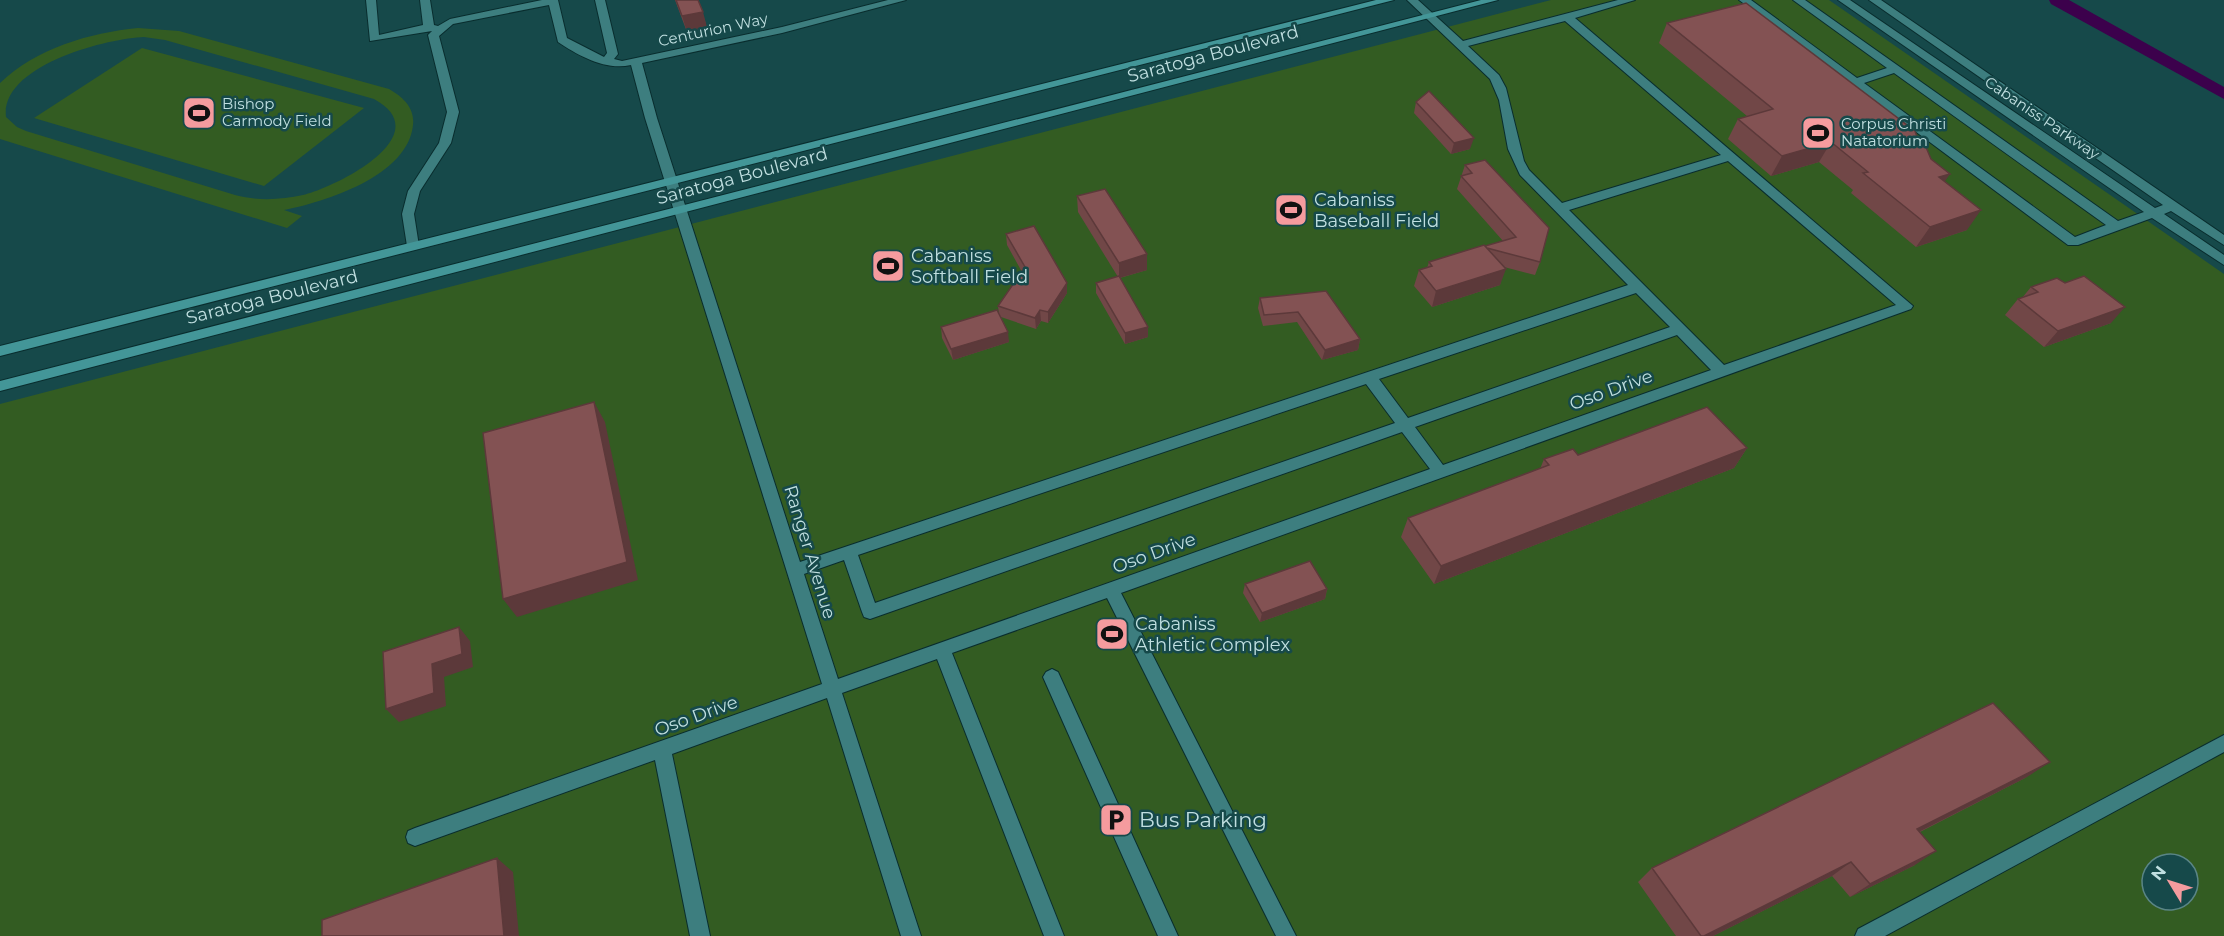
<svg xmlns="http://www.w3.org/2000/svg" width="2224" height="936" font-family="Montserrat,sans-serif">
	<style>
		.green { fill: #335c22; fill-rule: evenodd }
		.lines { fill: none; stroke-linecap: round; stroke-linejoin: round }
		.canal { fill: #3c014c; fill-rule: evenodd }
		.minor-casing { stroke: #092d2e; stroke-width: 2 }
		.major-casing { stroke: #092d2e; stroke-width: 2 }
		.minor { fill: #3d7e7f; fill-rule: evenodd }
		.major { fill: #439698; fill-rule: evenodd }
		.wall { fill: #714747 }
		.shaded-wall { fill: #5c393a }
		.building { fill: #835253; stroke: #5c393a; stroke-width: 1.5 }
		.labels { text-anchor: middle; stroke-width: 5; stroke-linejoin: round; paint-order: stroke }
		.far-street-label { font-size: 15px; fill: #c0dfe0; stroke: #16494a }
		.far-poi-label { font-size: 15px; fill: #c0dfe0; stroke: #16494a; text-anchor: start }
		.street-label { font-size: 18px; fill: #c0dfe0; stroke: #16494a }
		.poi-label { font-size: 18px; fill: #c0dfe0; stroke: #16494a; text-anchor: start }
		.near-poi-label { font-size: 21px; fill: #c0dfe0; stroke: #16494a; text-anchor: start }
	</style>
	<rect width="100%" height="100%" fill="#16494a"/>
	<path class="green" d="M1551,0H1829L2224,274V936H0V404ZM2152,864H2188V900H2152Z
		M138,28L179,31L389,89C403,97 415,108 413,125C408,176 325,202 284,210L302,216L287,228L0,139V83C37,48 89,33 138,28ZM144,37L165,40L374,99C440,135 336,187 303,195C280,200 257,201 235,195L26,131L17,127L6,117C0,65 109,38 144,37Z
		M142,48L364,108L264,186L34,118Z"/>
	<g class="lines">
		<path class="canal" d="M2049,0H2069L2224,87V99L2051,4Z"/>
		<g class="minor-casing">
			<path id="minor" d="M366,0H376L379,35L423,25L420,0H430L434,25L438,26L450,19L542,0H558L567,38L604,57L607,53L595,0H605L618,54L614,59L622,61L782,27L888,0H906L782,33L642,63L657,118L800,562L1628,285L1520,175L1508,149L1499,100L1490,79L1407,0H1418L1463,41L1618,0H1635L1575,18L1913,306L1911,309L1121,593L1296,936H1276L1107,598L952,653L1064,936H1044L937,659L842,693L921,936H901L827,698L672,754L710,936H690L655,760L415,846L408,843L406,837L408,831L415,828L822,684L645,118L631,65C606,71 579,56 558,42L549,5L453,24L439,36L459,112L451,143L420,191L414,214L419,246L413,250L407,246L402,214L408,191L439,143L447,112L428,35L432,31L370,41ZM1565,21L1721,155L1562,203L1529,170L1524,161L1506,88L1499,75L1468,46ZM1728,161L1896,305L1724,365L1569,210ZM1636,293L1670,327L1408,418L1379,379ZM1677,335L1711,370L1443,465L1415,427ZM1366,384L1395,423L875,603L858,555ZM1402,432L1430,469L838,679L804,574L844,560L862,612L864,617L870,619Z
				M1739,0H1751L1857,78L1887,68L1793,0H1805L2118,221L2144,212L1838,0H1850L2155,208L2163,205L1869,0H1881L2224,235V245L2171,211L2164,214L2224,255V265L2152,218L2078,245H2068ZM1894,73L2106,225L2075,237L1864,83Z
				M1052,669L1058,672L1178,936H1158L1043,677L1046,672Z
				M2224,735V752L1885,936H1855L1858,929Z"/>
		</g>
		<g class="major-casing">
			<path id="major" d="M1376,0H1394L0,356V346Z
				M1481,0H1498L0,391V381Z"/>
		</g>
		<use href="#minor" class="minor"/>
		<use href="#major" class="major"/>
	</g>
	<path class="wall" d="M675,0H698L707,27L687,32Z
		M1667,23L1918,140L1944,182L1967,230L1916,247L1851,193L1853,190L1819,162L1771,176L1728,139L1738,119L1747,116L1659,43Z
		M1416,102L1470,149L1451,154L1414,113Z
		M1485,160L1540,262L1535,275L1504,267L1500,285L1432,307L1414,286L1419,270L1427,268L1429,262L1503,241L1457,189L1465,165Z
		M1077,196L1147,254V270L1120,278L1148,337L1125,344L1096,293V283L1118,277L1078,212Z
		M1006,234L1067,283V293L1048,323L1041,321L1036,329L1001,317L1009,342L953,360L942,338L941,327L999,315L998,306L1022,272L1007,245Z
		M2031,287L2111,323L2044,347L2005,315L2018,299L2022,298Z
		M1326,291L1360,339L1358,350L1322,360L1297,322L1263,326L1258,308L1260,298Z
		M1747,448L1734,468L1434,584L1401,537L1408,518L1540,469L1544,459L1578,455Z
		M1245,584L1327,589L1325,599L1260,622L1243,593Z
		M2027,777L1920,832L1915,865L1850,897L1832,876L1713,936H1676L1638,882L1652,868Z"/>
	<path class="shaded-wall" d="M703,12L707,27L687,32L682,16Z
		M1474,138L1470,149L1451,154L1454,143Z
		M1831,142L1819,162L1771,176L1782,156Z
		M1950,174L1936,194L1939,177Z
		M1981,210L1967,230L1916,247L1930,227Z
		M1147,254V270L1119,278V263Z
		M1506,269L1500,285L1432,307L1436,291Z
		M1067,283V293L1048,323V312Z
		M2125,307L2111,323L2044,347L2058,331Z
		M1040,310L1041,321L1036,329L1035,318Z
		M1148,327V337L1125,344V333Z
		M1008,332L1009,342L953,360L951,349Z
		M1360,339L1358,350L1322,360L1325,350Z
		M594,402L605,422L638,580L517,617L503,599Z
		M1747,448L1734,468L1434,584L1441,566Z
		M1327,589L1325,599L1260,622L1262,613Z
		M459,627L470,641L473,667L444,677L446,706L399,722L386,709L432,664Z
		M2050,762L2027,777L1897,843L1917,829Z
		M1936,851L1915,865L1850,897L1870,884Z
		M497,858L513,872L519,936H504Z
		M1851,862L1832,876L1713,936H1704Z"/>
	<path class="building" d="M676,0H698L703,12L682,16Z
		M1746,3L1915,131L1918,140H1923L1931,159L1950,174L1939,177L1981,210L1930,227L1863,173L1868,172L1831,142L1782,156L1738,119L1773,109L1667,23Z
		M1429,91L1474,138L1454,143L1416,102Z
		M1485,160L1549,228L1540,262L1487,248L1485,246L1516,237L1461,176L1472,173L1465,165Z
		M1105,189L1147,254L1119,263L1077,196Z
		M1034,226L1067,283L1048,312L1040,310L1035,318L998,306L1025,267L1006,234Z
		M1484,245L1506,269L1436,291L1419,270L1432,266L1429,262Z
		M1119,276L1148,327L1125,333L1096,283Z
		M2084,276L2125,307L2058,331L2018,299L2038,292L2031,287L2057,278L2065,283Z
		M1326,291L1360,339L1325,350L1298,312L1264,315L1260,298Z
		M997,310L1008,332L951,349L941,327Z
		M594,402L627,562L503,599L483,433Z
		M1707,407L1747,448L1441,566L1408,518L1549,465L1544,459L1573,449L1578,455Z
		M1310,561L1327,589L1262,613L1245,584Z
		M459,627L462,654L432,664L434,693L386,709L383,652Z
		M1993,703L2050,762L1917,829L1936,851L1870,884L1851,862L1704,936H1701L1652,868Z
		M497,858L504,936H322V920Z"/>
	<defs>
		<g id="stadium-square" transform="scale(1.725)"><rect x="-9" y="-9" width="18" height="18" rx="4" fill="#f59b9e" stroke="#16494a"/><path d="M0-5a6.5 5 0 1 0 0 10a6.5 5 0 1 0 0-10ZM-3.5-1.8h7v3.6h-7Z" fill="#111"/></g>
		<g id="parking-square" transform="scale(1.725)"><rect x="-9" y="-9" width="18" height="18" rx="4" fill="#f59b9e" stroke="#16494a"/><path d="M-3.5-5.5H1a3.5 3.5 0 0 1 0 7H-1V5.5H-3.5ZM-1-3.4V-.6H.8a1.4 1.4 0 0 0 0-2.8Z" fill="#111"/></g>
	</defs>
	<g fill-rule="evenodd">
		<use href="#stadium-square" x="199" y="113"/>
		<use href="#stadium-square" x="1818" y="133"/>
		<use href="#stadium-square" x="1291" y="210"/>
		<use href="#stadium-square" x="888" y="266"/>
		<use href="#stadium-square" x="1112" y="634"/>
		<use href="#parking-square" x="1116" y="820"/>
	</g>
	<g class="labels">
		<g class="far-street-label">
			<text transform="translate(713 30) rotate(-12)" y="5">Centurion Way</text>
			<text transform="translate(2042 118) rotate(34)" y="5">Cabaniss Parkway</text>
		</g>
		<g class="far-poi-label">
			<text x="222" y="109">Bishop<tspan x="222" dy="17">Carmody Field</tspan></text>
			<text x="1841" y="129">Corpus Christi<tspan x="1841" dy="17">Natatorium</tspan></text>
		</g>
		<g class="street-label">
			<text transform="translate(1213 54) rotate(-15)" y="6">Saratoga Boulevard</text>
			<text transform="translate(742 176) rotate(-15)" y="6">Saratoga Boulevard</text>
			<text transform="translate(272 297) rotate(-14)" y="6">Saratoga Boulevard</text>
			<text transform="translate(1611 390) rotate(-20)" y="6">Oso Drive</text>
			<text transform="translate(810 552) rotate(73)" y="6">Ranger Avenue</text>
			<text transform="translate(1154 553) rotate(-20)" y="6">Oso Drive</text>
			<text transform="translate(696 716) rotate(-20)" y="6">Oso Drive</text>
		</g>
		<g class="poi-label">
			<text x="1314" y="206">Cabaniss<tspan x="1314" dy="21">Baseball Field</tspan></text>
			<text x="911" y="262">Cabaniss<tspan x="911" dy="21">Softball Field</tspan></text>
			<text x="1135" y="630">Cabaniss<tspan x="1135" dy="21">Athletic Complex</tspan></text>
		</g>
		<g class="near-poi-label">
			<text x="1139" y="827">Bus Parking</text>
		</g>
	</g>
	<g transform="translate(2170 882) rotate(308)"><circle r="28" fill="#16494a" stroke="#5a8586" stroke-width="1.5"/>
	<path d="M0-4.5L10 22L0 15L-10 22Z" fill="#f59b9e"/>
	<text y="-9" font-size="16" font-weight="bold" text-anchor="middle" fill="#c0dfe0">N</text>
	</g>
</svg>
